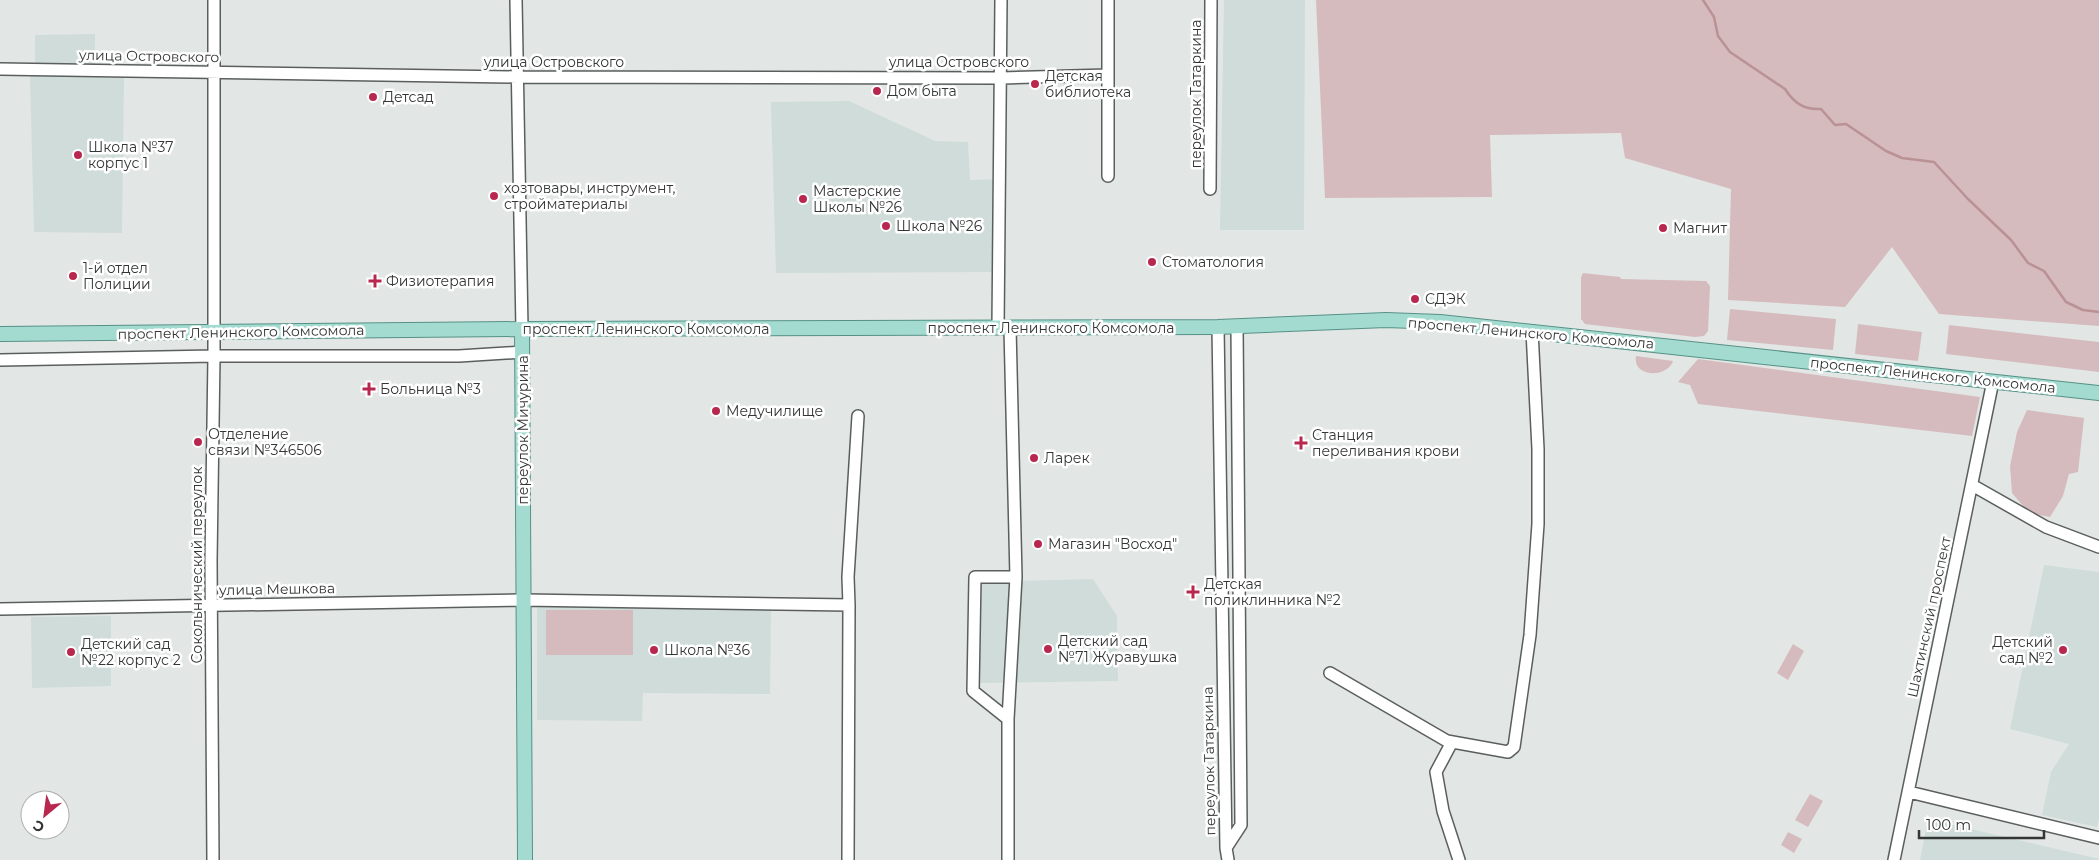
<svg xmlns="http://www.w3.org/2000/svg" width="2099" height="860" font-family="Montserrat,sans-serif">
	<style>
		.built { fill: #cfdcd9 }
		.green { fill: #d5bbbd }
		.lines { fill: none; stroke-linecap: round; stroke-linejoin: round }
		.stream { stroke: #ba9195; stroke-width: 2.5 }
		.minor-casing { stroke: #5a5f5e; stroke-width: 14 }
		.major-casing { stroke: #569186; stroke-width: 16 }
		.minor { stroke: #fff; stroke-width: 11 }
		.major { stroke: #a4dbd1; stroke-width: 14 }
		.poi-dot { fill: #b8274d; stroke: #fff; stroke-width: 2 }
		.labels { text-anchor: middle; stroke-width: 5; stroke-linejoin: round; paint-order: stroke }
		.street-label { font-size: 14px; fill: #343535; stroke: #fff }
		.poi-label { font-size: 14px; fill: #343535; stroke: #fff; text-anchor: start }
	</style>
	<rect width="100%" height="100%" fill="#e2e7e6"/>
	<path class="built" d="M1224,0H1305L1304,230H1220Z
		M95,34V65H35V35Z
		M30,76L124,78L122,233L34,232Z
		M849,101L935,141L968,142L970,180L997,179V272L776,273L771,102Z
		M2044,565L2099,572V818L2097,827L2042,815L2051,772L2069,744L2010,729Z
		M1093,579L1117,616L1118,681L979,683L977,582Z
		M537,605L771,607L770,694L643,693L642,721L537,720Z
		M111,616V686L32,688L31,617Z
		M1928,819L2099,859V860H1920Z"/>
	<path class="green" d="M1316,0H2099V326L1939,314L1892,247L1845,307L1728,300L1731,189L1625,158L1621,133L1490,135L1492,197L1325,198Z
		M1583,273L1620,277L1621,279L1706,281L1710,286L1708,331L1704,336L1695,337L1585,324L1581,319V277Z
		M1730,309L1836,319L1833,350L1727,340Z
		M1858,324L1922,332L1918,361L1855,354Z
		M1949,325L2099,342V372L1946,354Z
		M1636,356L1673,361C1668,378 1632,378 1636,356Z
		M1698,359L1980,397L1972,436L1698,404L1690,385L1678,382Z
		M2027,410L2084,418L2078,472L2069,474L2063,496L2050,517L2029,513L2012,493L2010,466L2017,432Z
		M546,610H633V655H546Z
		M1793,644L1804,651L1788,680L1777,673Z
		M1810,794L1823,801L1808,827L1795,820Z
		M1788,832L1802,839L1794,853L1781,845Z"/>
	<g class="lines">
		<path class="stream" d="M1703,0L1714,17L1718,36L1730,52L1785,89C1794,103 1804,110 1821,109L1835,125L1846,124L1886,151L1902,158L1934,162L1968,199L2011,240L2028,263L2044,271L2066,302L2083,310L2099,312"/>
		<g class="minor-casing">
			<path id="minor" d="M516,0L522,329
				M1108,0V176
				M0,69L517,77L1002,78L1108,75
				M1210,189L1211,0
				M1218,327L1226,848L1228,860
				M998,328L1001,0
				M0,360L214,356H459L523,352
				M1972,485L2046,527L2099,547
				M849,605L848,577L858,416
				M0,609L524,600L849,605L848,860
				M1330,673L1447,741L1508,752L1514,747L1530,635L1538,524V449L1532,331
				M1008,719L1016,577
				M1452,742L1436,772L1443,811L1459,860
				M1909,792L2099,838
				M1226,848L1241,825L1237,326
				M213,860L211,561L214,356V0
				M1008,860V719L973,691L975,577H1016L1010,328
				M1894,860L1993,381"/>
		</g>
		<g class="major-casing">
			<path id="major" d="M522,329L525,860
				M0,334L522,329L1218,327L1386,320L1440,322L2099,393"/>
		</g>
		<use href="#minor" class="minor"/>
		<use href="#major" class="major"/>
	</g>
	<g class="poi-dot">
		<circle cx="1035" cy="84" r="5"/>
		<circle cx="877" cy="91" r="5"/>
		<circle cx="373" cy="97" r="5"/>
		<circle cx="78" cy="155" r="5"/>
		<circle cx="494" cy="196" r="5"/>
		<circle cx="803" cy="199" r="5"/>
		<circle cx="886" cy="226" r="5"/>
		<circle cx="1663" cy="228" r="5"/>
		<circle cx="1152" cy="262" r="5"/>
		<circle cx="73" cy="276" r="5"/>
		<path d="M372.5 273.5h5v5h5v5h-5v5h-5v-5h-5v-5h5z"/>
		<circle cx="1415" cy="299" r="5"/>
		<path d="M366.5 381.5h5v5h5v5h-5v5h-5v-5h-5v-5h5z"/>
		<circle cx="716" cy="411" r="5"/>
		<circle cx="198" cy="442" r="5"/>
		<path d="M1298.5 435.5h5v5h5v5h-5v5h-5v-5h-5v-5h5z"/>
		<circle cx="1034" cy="458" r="5"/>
		<circle cx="1038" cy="544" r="5"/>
		<path d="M1190.5 584.5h5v5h5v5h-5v5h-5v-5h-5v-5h5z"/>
		<circle cx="1048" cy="649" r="5"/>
		<circle cx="654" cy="650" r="5"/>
		<circle cx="2063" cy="650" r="5"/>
		<circle cx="71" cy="652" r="5"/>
	</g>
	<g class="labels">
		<g class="street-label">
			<text transform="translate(149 56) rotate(1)" y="5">улица Островского</text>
			<text x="554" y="67">улица Островского</text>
			<text x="959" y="67">улица Островского</text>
			<text transform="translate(1196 94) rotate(-90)" y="5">переулок Татаркина</text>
			<text x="1051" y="333">проспект Ленинского Комсомола</text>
			<text x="646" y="334">проспект Ленинского Комсомола</text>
			<text transform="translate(241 332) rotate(-1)" y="5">проспект Ленинского Комсомола</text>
			<text transform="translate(1531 333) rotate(5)" y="5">проспект Ленинского Комсомола</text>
			<text transform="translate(1933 375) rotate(6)" y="5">проспект Ленинского Комсомола</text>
			<text transform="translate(523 430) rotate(-90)" y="5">переулок Мичурина</text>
			<text transform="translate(197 565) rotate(-90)" y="5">Сокольнический переулок</text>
			<text transform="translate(277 589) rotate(-1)" y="5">улица Мешкова</text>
			<text transform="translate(1929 617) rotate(-78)" y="5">Шахтинский проспект</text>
			<text transform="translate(1209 761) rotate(-91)" y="5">переулок Татаркина</text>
		</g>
		<g class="poi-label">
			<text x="1045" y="81">Детская<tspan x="1045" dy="16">библиотека</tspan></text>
			<text x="887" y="96">Дом быта</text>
			<text x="383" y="102">Детсад</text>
			<text x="88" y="152">Школа №37<tspan x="88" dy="16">корпус 1</tspan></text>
			<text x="504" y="193">хозтовары, инструмент,<tspan x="504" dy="16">стройматериалы</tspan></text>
			<text x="813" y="196">Мастерские<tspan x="813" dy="16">Школы №26</tspan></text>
			<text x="896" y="231">Школа №26</text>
			<text x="1673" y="233">Магнит</text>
			<text x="1162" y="267">Стоматология</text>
			<text x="83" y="273">1-й отдел<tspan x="83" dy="16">Полиции</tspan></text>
			<text x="386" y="286">Физиотерапия</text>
			<text x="1425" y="304">СДЭК</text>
			<text x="380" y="394">Больница №3</text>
			<text x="726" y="416">Медучилище</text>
			<text x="208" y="439">Отделение<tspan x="208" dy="16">связи №346506</tspan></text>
			<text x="1312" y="440">Станция<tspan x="1312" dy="16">переливания крови</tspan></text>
			<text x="1044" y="463">Ларек</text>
			<text x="1048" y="549">Магазин "Восход"</text>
			<text x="1204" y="589">Детская<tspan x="1204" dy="16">поликлинника №2</tspan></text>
			<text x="1058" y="646">Детский сад<tspan x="1058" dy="16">№71 Журавушка</tspan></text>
			<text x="2053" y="647" text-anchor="end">Детский<tspan x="2053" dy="16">сад №2</tspan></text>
			<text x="81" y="649">Детский сад<tspan x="81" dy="16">№22 корпус 2</tspan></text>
			<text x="664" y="655">Школа №36</text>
		</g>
	</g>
	<g transform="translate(45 815) rotate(209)"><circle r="24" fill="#ffffff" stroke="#aeaeae"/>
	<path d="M0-4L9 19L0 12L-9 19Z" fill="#b8274d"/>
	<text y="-8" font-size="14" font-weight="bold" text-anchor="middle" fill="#343535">С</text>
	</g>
	<path d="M1919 830v8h125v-8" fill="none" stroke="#343535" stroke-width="2.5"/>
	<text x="1926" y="830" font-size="15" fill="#343535" stroke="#ffffff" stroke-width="4" paint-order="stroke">100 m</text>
</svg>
